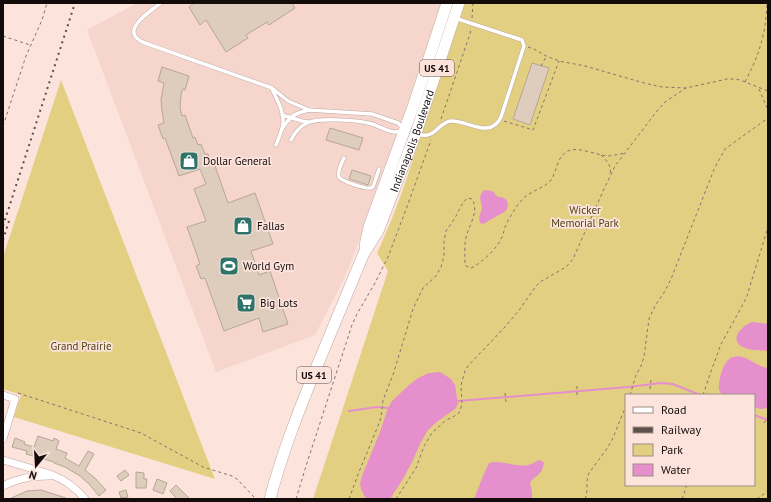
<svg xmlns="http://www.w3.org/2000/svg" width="771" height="502" font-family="'PT Sans',sans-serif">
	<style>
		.built { fill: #f6d5cc }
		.green { fill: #e3cf82; fill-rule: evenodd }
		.water { fill: #e58fcc }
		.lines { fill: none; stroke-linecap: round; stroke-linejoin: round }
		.stream { stroke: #e58fcc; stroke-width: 2 }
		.building { fill: #deccbc; stroke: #b7a696 }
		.service-casing { stroke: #bfa7a0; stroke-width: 4.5 }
		.minor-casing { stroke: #bfa7a0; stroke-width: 8 }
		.trunk-casing { stroke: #bfa7a0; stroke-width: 12 }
		.path { stroke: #83736e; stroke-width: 1; stroke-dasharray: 3 3; stroke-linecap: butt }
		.service { stroke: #fff; stroke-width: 3.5 }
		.minor { stroke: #fff; stroke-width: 7 }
		.trunk { stroke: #fff; stroke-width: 11 }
		.rail { stroke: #5d4f4c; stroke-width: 2; stroke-dasharray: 2 4; stroke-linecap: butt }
		.labels { text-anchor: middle; stroke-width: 3.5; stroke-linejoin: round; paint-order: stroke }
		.shield { fill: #fce3dc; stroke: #5a4c49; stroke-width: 1 }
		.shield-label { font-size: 10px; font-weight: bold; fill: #140c0a }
		.street-label { font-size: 11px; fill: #140c0a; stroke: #fce3dc }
		.poi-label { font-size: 11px; fill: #140c0a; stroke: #fce3dc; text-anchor: start }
		.park-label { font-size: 11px; fill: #4d4216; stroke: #fce3dc }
	</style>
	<rect width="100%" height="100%" fill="#fce3dc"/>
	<path class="built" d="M137,3H444L368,220L342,283L315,335L216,372L87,30Z"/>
	<path class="green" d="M465,3H768V499H313L388,271L377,253C415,173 432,85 465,3ZM626,395H754V485H626Z
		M61,80L215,479L14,417L21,395L3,389V257Z"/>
	<path class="water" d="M484,190L493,191C493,192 497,196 498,197C499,197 500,197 501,197C509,199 509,206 506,211L483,224L480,223L479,218L482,208L480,198L481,194Z
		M752,322L768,324V351C760,350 751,351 743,347C728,339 742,326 752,322Z
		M738,356C749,357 757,367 768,368V408L761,409L754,407V395H722L719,390C718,382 722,365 729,359C731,357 734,357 738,356Z
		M440,372L451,379L455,385L458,404L455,409L438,421L428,430L421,442L413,460L403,479L390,499H365V497L361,489L360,484L362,476L380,432L388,408L392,401L409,385L418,378L429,373Z
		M538,460L542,461L544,463C543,466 543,468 542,470C540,475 533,477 530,483L532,492V499H474L483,476L489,463C504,458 524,473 538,460Z"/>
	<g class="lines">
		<path class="stream" d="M458,401L628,387L661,383L673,384L700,395
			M349,411L377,407L388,408
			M754,415L768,420"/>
	</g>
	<path class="building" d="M194,3H292L295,8L269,25L267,22L246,35L248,38L226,52L206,20L200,25L189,7Z
		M532,63L549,68L530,125L513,119Z
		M162,67L189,76L185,90L183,89L181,94L180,108L182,116L185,115L193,138L195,137L198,145L201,144L205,154H208L212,164L214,163L228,203L255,193L273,244L251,251L259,275L270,271L288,324L263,332L259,318L224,331L205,278L201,279L196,266L200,264L187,227L206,221L194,189L206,184L200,169L179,176L165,138L163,139L158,125L164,123L162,111L161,100L164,83L158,81Z
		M330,128L363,138L359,150L326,140Z
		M352,170L371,176L368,185L349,179Z
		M38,436L53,441L54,438L59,441L56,449L67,453L65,458L79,466L88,451L94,454L85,470L95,478L106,490L99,496L89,484L80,476L65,467L54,463V462L26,454L27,451L12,447L15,438L25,442L24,444L34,447Z
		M125,470L129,475L121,481L117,476Z
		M136,472L144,473V479H147L146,488H136Z
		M157,479L167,483L163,494L153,490Z
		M176,485L190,499H177L170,491Z
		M41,490L66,498L65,499H9L27,491Z
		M126,490L128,497L121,498L119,492Z"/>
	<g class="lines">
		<g class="service-casing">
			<path id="service" d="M161,3C149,12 117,32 145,43L272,88L288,101L309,110
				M272,89C277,100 284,111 283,123C282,131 279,138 276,145
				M282,115L302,121L308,122
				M282,129C290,116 295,113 309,110L372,114L398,123L403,128
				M418,134C421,135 424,136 427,135C437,134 440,122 451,121C468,120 490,140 501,117L524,46L522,40L455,18
				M291,140C294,134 298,128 305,124C316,117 358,120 372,124C378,126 389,132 395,132C396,132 401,131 401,131
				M344,158C342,162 337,172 339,177C341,181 365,189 370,188C371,188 372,187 373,187L379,169"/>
		</g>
		<g class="minor-casing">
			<path id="minor" d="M3,395L15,399L3,439
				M3,460L50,474C63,479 76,488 85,499
				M3,486C19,478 31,476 49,476"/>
		</g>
		<g class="trunk-casing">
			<g id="trunk">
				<path d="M365,246L369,227L413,107L447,3"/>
				<path id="s1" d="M270,499C282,453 299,410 317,366C333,328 348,291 364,253L378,231L416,133L459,3"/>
			</g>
		</g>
		<path class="path" d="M472,18L473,3
			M3,36L30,45
			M528,47L534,49L546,56L559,61L585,66L644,83L662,87L686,88L727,79H734L740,80L768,91
			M541,66L546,57
			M745,82C759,55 766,34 767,3
			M759,89L768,110
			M441,119L470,34L471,29
			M504,121L533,130L559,61
			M3,126L26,56L42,20L47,3
			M601,155C607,161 612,166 610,174
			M577,386V396
			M650,389L651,380
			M18,393L141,433L203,467L232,476L237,479L254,497
			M505,393L506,402
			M630,395L636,375L641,366L644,357L649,319L655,306L665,291L671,279L715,167L725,149L768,118
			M703,395L709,377L721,344L741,308L747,296L768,227
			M764,423L768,417
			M296,499L307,463L352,325L357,314L375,283L388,257L408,204L431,140
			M349,499L359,472L380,421L382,410L383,400L393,375L413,309L423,288L436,276L441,267L444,256V241L446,231L455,218L461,206L467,198L472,199C480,212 468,226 466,238C464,246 465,255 465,264L466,266L471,268C481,264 497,248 501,239C503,235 504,231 505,227C509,218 515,208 521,201C530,190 544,189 551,180C557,171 557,156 568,151C577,146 597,155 607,156C613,156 619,154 625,153
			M396,499L416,468L424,446L432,433L445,421L458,414L460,411L462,404L461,385L465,371L468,366L504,328L520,309L536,286L540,282L566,267L573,259L604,189L615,166L657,111L665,102L686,88
			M585,499C589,490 585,482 589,473L606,450L612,440L626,406
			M682,499L687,485
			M757,499L768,491"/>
		<use href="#service" class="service"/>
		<use href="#minor" class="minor"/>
		<use href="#trunk" class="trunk"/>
		<path class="rail" d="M3,226L75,3
			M3,240L9,221"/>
	</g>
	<defs>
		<g id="shop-square" transform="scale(1)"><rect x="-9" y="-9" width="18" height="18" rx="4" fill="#2e746a" stroke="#fce3dc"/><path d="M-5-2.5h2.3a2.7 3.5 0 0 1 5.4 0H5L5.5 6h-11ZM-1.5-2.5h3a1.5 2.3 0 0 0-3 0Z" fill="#fff"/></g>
		<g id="stadium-square" transform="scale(1)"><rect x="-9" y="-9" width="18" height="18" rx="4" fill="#2e746a" stroke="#fce3dc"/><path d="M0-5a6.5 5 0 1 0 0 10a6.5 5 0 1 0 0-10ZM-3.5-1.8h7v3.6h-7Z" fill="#fff"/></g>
		<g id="supermarket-square" transform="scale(1)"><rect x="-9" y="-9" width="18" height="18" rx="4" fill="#2e746a" stroke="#fce3dc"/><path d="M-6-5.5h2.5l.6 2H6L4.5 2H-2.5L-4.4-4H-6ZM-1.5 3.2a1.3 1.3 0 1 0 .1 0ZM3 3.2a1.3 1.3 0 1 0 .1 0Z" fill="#fff"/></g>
	</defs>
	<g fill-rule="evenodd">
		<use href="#shop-square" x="189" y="161"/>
		<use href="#shop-square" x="243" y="226"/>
		<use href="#stadium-square" x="229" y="266"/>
		<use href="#supermarket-square" x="246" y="303"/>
	</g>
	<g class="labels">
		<g class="shield">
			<rect x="420" y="60" width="34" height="16" rx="3"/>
			<rect x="297" y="367" width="34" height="16" rx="3"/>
		</g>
		<g class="shield-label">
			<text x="437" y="72">US 41</text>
			<text x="314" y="379">US 41</text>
		</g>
		<g class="street-label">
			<text dy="4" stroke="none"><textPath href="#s1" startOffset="386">Indianapolis Boulevard</textPath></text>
		</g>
		<g class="poi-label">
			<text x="203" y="165">Dollar General</text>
			<text x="257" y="230">Fallas</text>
			<text x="243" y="270">World Gym</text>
			<text x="260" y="307">Big Lots</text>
		</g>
		<g class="park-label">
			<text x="585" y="214">Wicker<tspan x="585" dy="13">Memorial Park</tspan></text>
			<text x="81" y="350">Grand Prairie</text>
		</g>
	</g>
	<rect width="771" height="502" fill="none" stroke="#140c0a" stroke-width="8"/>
	<rect x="625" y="394" width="130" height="92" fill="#fce3dc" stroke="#9f8d88"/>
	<rect x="633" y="407" width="20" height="6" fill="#ffffff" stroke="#9f8d88"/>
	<text x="661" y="414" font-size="12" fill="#140c0a">Road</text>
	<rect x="633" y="427" width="20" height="6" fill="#5d4f4c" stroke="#9f8d88"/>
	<text x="661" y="434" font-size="12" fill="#140c0a">Railway</text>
	<rect x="633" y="444" width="20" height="12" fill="#e3cf82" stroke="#9f8d88"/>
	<text x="661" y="454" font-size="12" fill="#140c0a">Park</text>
	<rect x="633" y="464" width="20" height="12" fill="#e58fcc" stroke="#9f8d88"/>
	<text x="661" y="474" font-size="12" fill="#140c0a">Water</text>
	<g transform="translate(36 466) rotate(198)" stroke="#fce3dc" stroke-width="3" paint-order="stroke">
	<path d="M0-3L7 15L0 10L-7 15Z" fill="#140c0a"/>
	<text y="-6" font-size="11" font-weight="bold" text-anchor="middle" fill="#140c0a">N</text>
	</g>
</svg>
